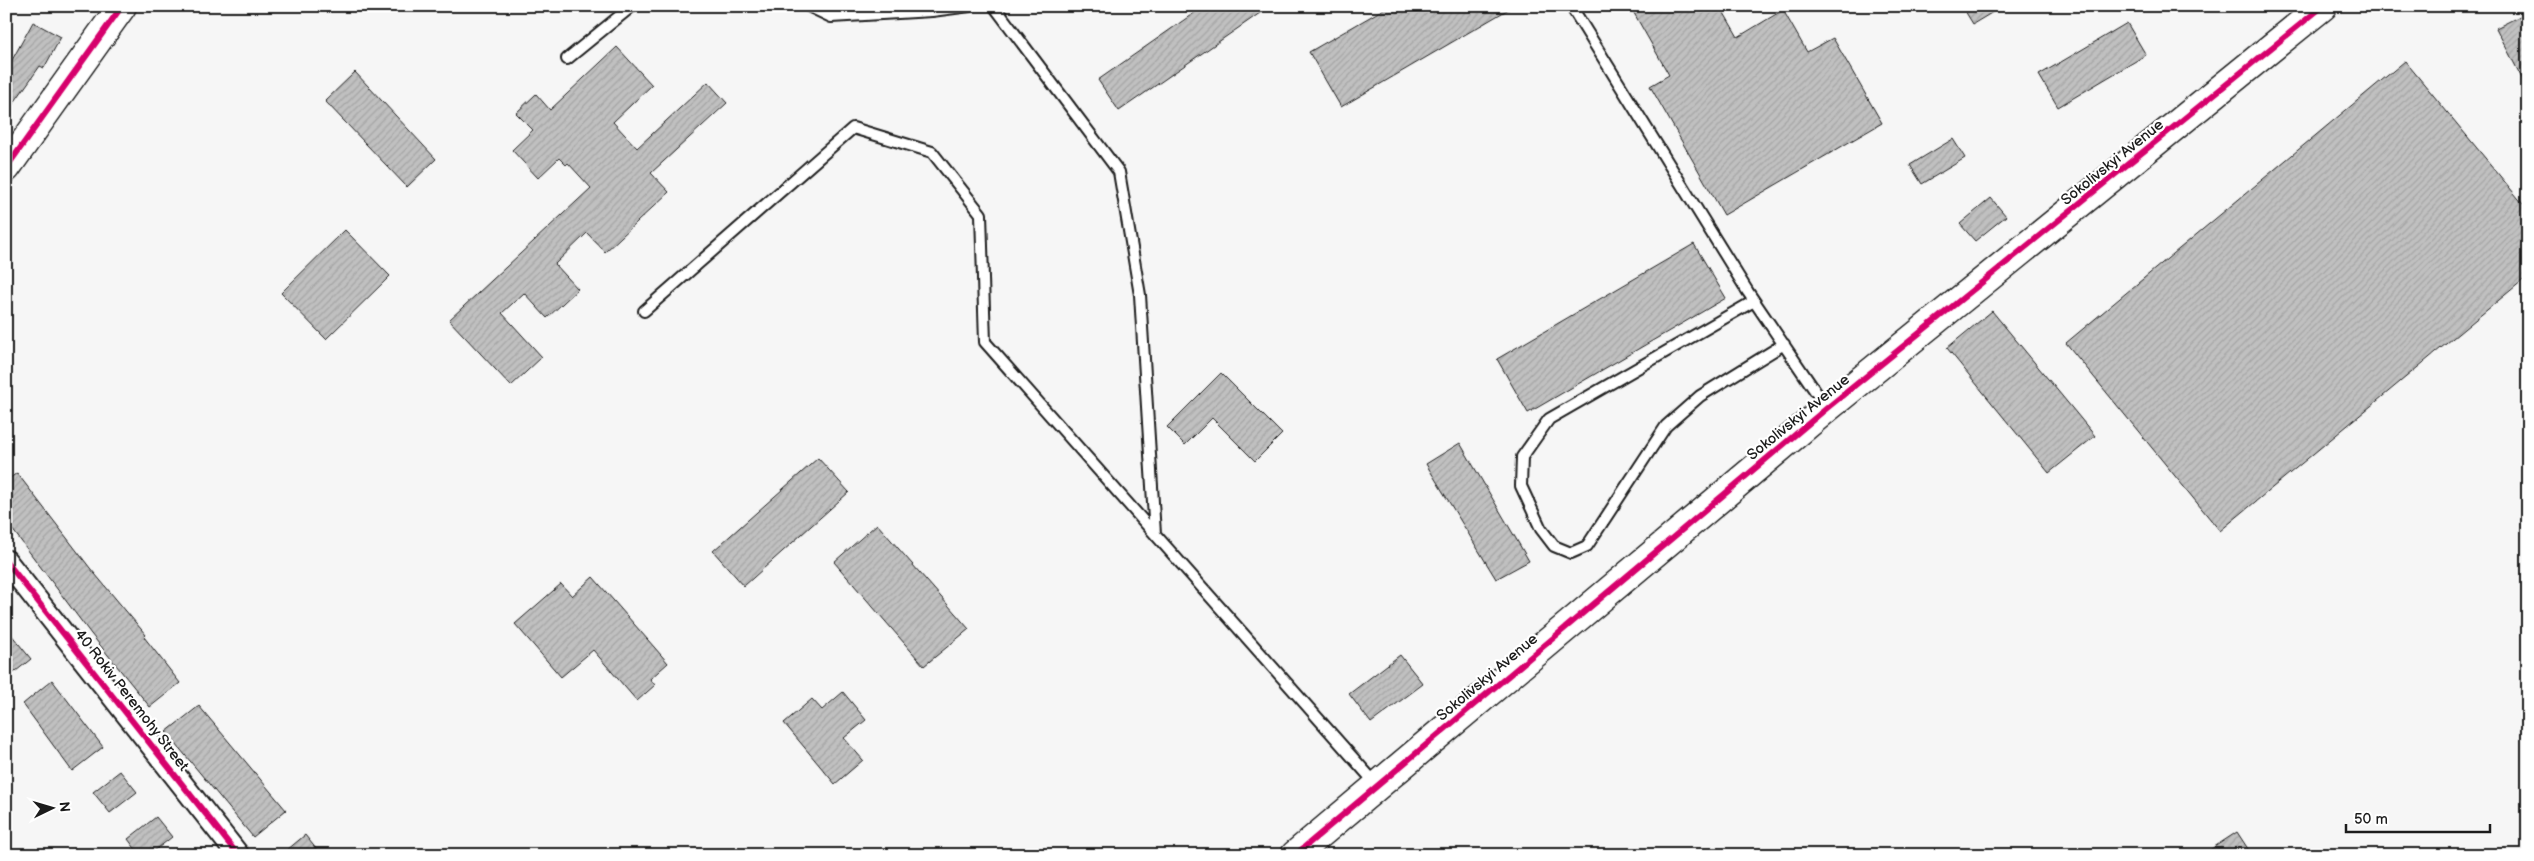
<svg xmlns="http://www.w3.org/2000/svg" width="2534" height="861" font-family="'Balsamiq Sans',sans-serif">
	<style>
		.building { fill: url(#building-hatch); stroke: #1c1c1c }
		.lines { fill: none; stroke-linecap: round; stroke-linejoin: round }
		.lane-casing { stroke: #1c1c1c; stroke-width: 14 }
		.street-casing { stroke: #1c1c1c; stroke-width: 25 }
		.secondary-casing { stroke: #1c1c1c; stroke-width: 31 }
		.lane { stroke: #fff; stroke-width: 10 }
		.street { stroke: #fff; stroke-width: 21 }
		.secondary { stroke: #fff; stroke-width: 28 }
		.cycleway-casing { stroke: #fff; stroke-width: 9 }
		.cycleway { stroke: #d6006c; stroke-width: 6 }
		.labels { text-anchor: middle; stroke-width: 4.5; stroke-linejoin: round; paint-order: stroke }
		.street-label { font-size: 15px; fill: #1c1c1c; stroke: #fff }
	</style>
	<defs>
		<pattern id="building-hatch" width="6" height="6" patternUnits="userSpaceOnUse" patternTransform="scale(1.25)"><rect width="6" height="6" fill="#c0c0c0"/><path d="M-1 1l2-2M0 6l6-6M5 7l2-2" fill="none" stroke="#a4a4a4"/></pattern>
	</defs>
	<rect width="100%" height="100%" fill="#f6f6f6"/>
	<filter id="ink" filterUnits="userSpaceOnUse"><feTurbulence type="fractalNoise" baseFrequency=".02" numOctaves="2"/><feDisplacementMap in="SourceGraphic" scale="10" xChannelSelector="R" yChannelSelector="G"/><feConvolveMatrix kernelMatrix="1 2 1 2 8 2 1 2 1" color-interpolation-filters="sRGB"/></filter>
	<g filter="url(#ink)">
		<path class="building" d="M1204,6H1270L1119,111L1098,80Z
			M1389,6H1514L1341,107L1309,52Z
			M1630,6H1720L1738,37L1783,10L1807,52L1833,38L1882,123L1724,215L1650,86L1669,75Z
			M1962,6H2003L1973,24Z
			M2528,12V90L2496,28Z
			M33,22L61,37L44,68L40,66L6,114V71Z
			M2127,23L2146,55L2058,107L2039,75Z
			M617,47L652,85L613,122L637,148L708,82L727,103L651,173L669,192L605,252L587,233L555,264L578,289L547,318L524,293L502,313L542,357L511,386L449,320L591,188L568,163L566,165L559,158L538,178L512,150L533,130L516,113L536,94L550,110Z
			M2405,61L2528,210V276L2220,531L2066,343Z
			M355,72L436,159L407,187L325,101Z
			M1953,139L1965,158L1922,184L1910,165Z
			M1991,198L2006,216L1975,241L1960,224Z
			M345,230L390,276L326,339L281,293Z
			M1694,244L1726,298L1528,413L1497,359Z
			M1992,311L2095,436L2049,473L1947,348Z
			M1221,373L1282,434L1255,461L1212,418L1185,445L1167,427Z
			M1460,443L1529,561L1496,579L1426,464Z
			M818,458L849,492L744,586L713,551Z
			M17,473L90,568L146,635L144,637L180,683L150,707L91,634L6,521V481Z
			M877,524L969,629L924,666L834,562Z
			M593,577L668,663L650,679L655,685L637,701L593,650L561,677L515,624L561,584L572,596Z
			M6,628L31,659L6,679Z
			M1400,655L1423,684L1371,723L1349,694Z
			M52,680L103,747L72,771L23,704Z
			M843,692L866,720L844,738L863,760L835,784L784,723L812,699L822,710Z
			M199,706L286,810L253,837L166,732Z
			M120,771L137,792L110,813L93,792Z
			M156,817L172,837L149,855H140L128,839Z
			M2237,832L2252,855H2202Z
			M305,835L321,855H281Z"/>
		<g class="lines">
			<g class="lane-casing">
				<path id="lane" d="M808,6L831,17L932,11L970,6
					M994,6L1119,172L1140,295L1155,534
					M1571,6L1748,292L1826,407
					M567,59L632,6
					M1754,301L1549,419L1522,457L1521,486L1541,529L1554,546L1571,553L1587,546L1666,426L1700,396L1784,344
					M644,311L853,128L932,152L981,214L985,342L1377,785"/>
			</g>
			<g class="street-casing">
				<path id="street" d="M6,561L238,855"/>
			</g>
			<g class="secondary-casing">
				<path id="secondary" d="M6,168L122,6
					M1295,855L1827,408L2323,6"/>
			</g>
			<use href="#lane" class="lane"/>
			<use href="#street" class="street"/>
			<use href="#secondary" class="secondary"/>
			<g class="cycleway-casing">
				<path id="cycleway" d="M6,168L122,6
					M6,561L238,855
					M1295,855L1827,408L2323,6"/>
			</g>
			<use href="#cycleway" class="cycleway"/>
		</g>
	</g>
	<g class="labels">
		<g class="street-label">
			<text transform="translate(2112 162) rotate(-39)" y="5">Sokolivskyi Avenue</text>
			<text transform="translate(1798 417) rotate(-39)" y="5">Sokolivskyi Avenue</text>
			<text transform="translate(1487 677) rotate(-40)" y="5">Sokolivskyi Avenue</text>
			<text transform="translate(132 700) rotate(52)" y="5">40 Rokiv Peremohy Street</text>
		</g>
	</g>
	<rect width="2534" height="861" fill="none" stroke="#fff" stroke-width="25"/>
	<rect x="12" y="12" width="2509" height="836" fill="none" stroke="#1c1c1c" stroke-width="2" filter="url(#ink)"/>
	<g transform="translate(52 808) rotate(85)" stroke="#ffffff" stroke-width="4" paint-order="stroke">
	<path d="M0-4L9 19L0 12L-9 19Z" fill="#1c1c1c"/>
	<text y="-8" font-size="14" font-weight="bold" text-anchor="middle" fill="#1c1c1c">N</text>
	</g>
	<path d="M2346 824v8h144v-8" fill="none" stroke="#1c1c1c" stroke-width="2.5"/>
	<text x="2354" y="824" font-size="15" fill="#1c1c1c" stroke="#ffffff" stroke-width="4" paint-order="stroke">50 m</text>
</svg>
